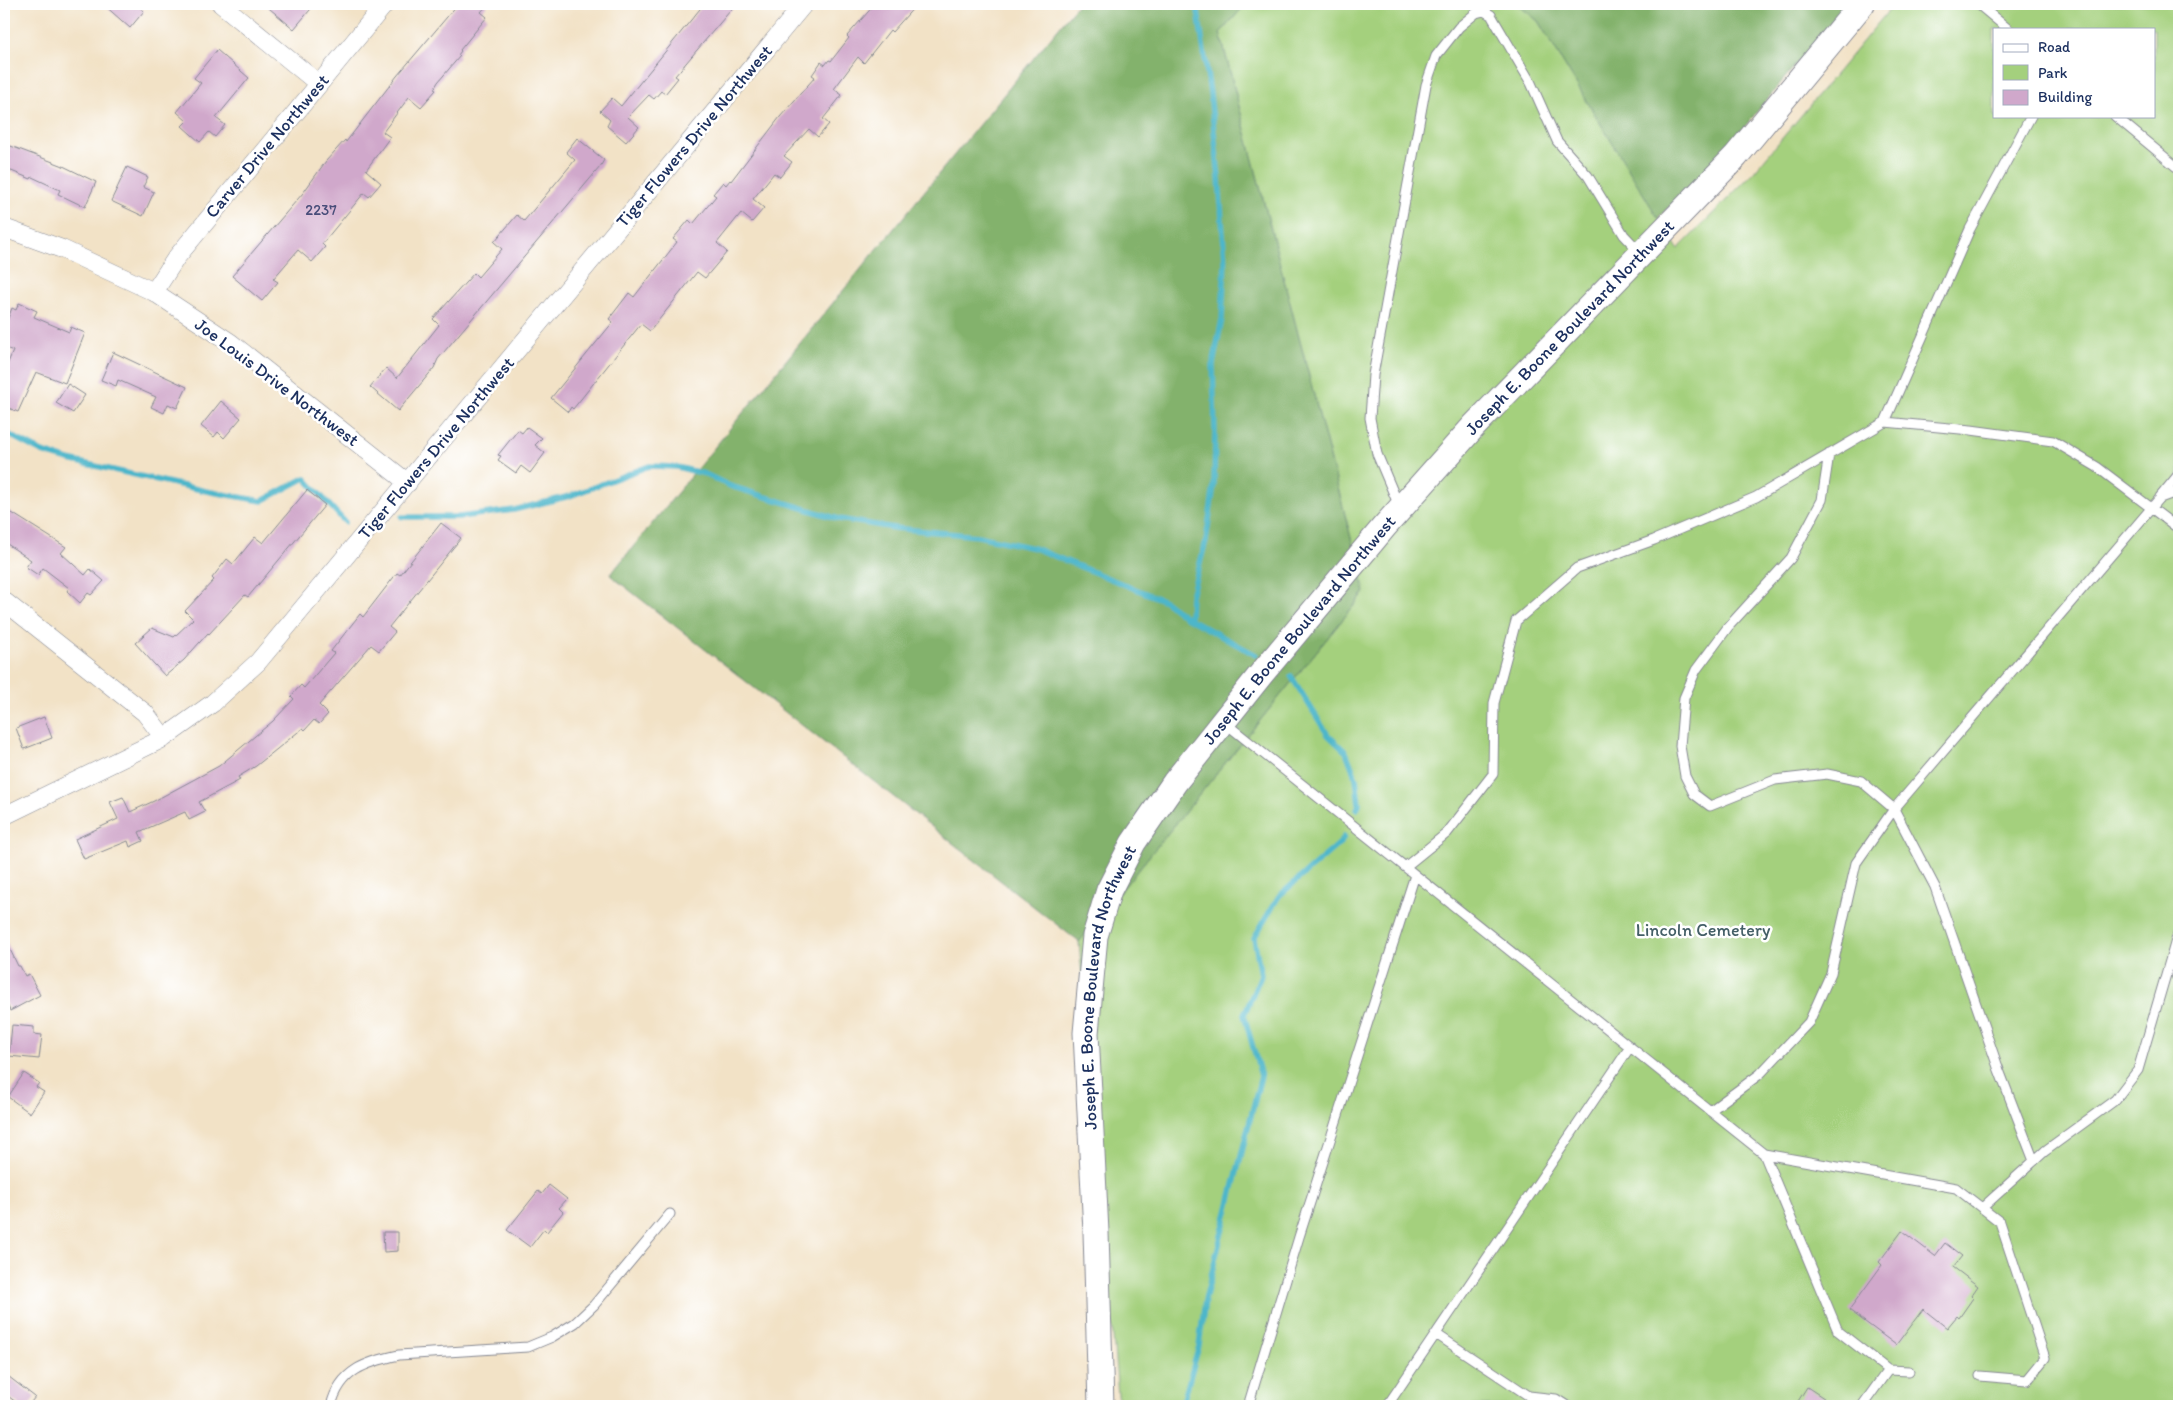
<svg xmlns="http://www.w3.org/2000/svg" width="2183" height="1410" font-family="Itim,sans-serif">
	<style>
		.green { fill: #a4d07d; stroke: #60806e; fill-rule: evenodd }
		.forest { fill: #83b26c; stroke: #4f7065 }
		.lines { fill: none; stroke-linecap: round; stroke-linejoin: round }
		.stream { stroke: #4db6ca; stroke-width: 5.5 }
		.building { fill: #d0a8cb }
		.lane-casing { stroke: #868892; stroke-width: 11 }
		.street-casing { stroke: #868892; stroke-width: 19 }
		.secondary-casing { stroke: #868892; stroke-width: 27 }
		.lane { stroke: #fff; stroke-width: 9 }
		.street { stroke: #fff; stroke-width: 18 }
		.secondary { stroke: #fff; stroke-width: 25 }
		.labels { text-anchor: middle; stroke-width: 5; stroke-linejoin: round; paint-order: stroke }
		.number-label { font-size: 15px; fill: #484d79 }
		.street-label { font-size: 18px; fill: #1b2f5e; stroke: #fff }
		.park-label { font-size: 18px; fill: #445f67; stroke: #fff }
	</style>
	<rect width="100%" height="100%" fill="#fff"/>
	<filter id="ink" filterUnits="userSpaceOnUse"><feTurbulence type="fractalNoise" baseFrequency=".02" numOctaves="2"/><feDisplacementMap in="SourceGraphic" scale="10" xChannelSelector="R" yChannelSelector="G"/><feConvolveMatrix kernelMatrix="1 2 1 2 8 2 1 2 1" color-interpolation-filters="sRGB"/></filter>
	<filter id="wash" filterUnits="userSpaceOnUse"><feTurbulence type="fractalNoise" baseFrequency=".0096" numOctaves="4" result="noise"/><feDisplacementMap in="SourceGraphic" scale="20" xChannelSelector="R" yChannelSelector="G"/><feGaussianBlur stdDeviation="1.12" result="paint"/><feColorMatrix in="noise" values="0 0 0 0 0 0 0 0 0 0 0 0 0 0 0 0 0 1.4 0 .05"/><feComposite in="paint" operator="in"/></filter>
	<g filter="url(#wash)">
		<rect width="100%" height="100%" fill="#f2e2c6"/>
		<path class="green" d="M1246,4H1517L1538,21L1678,249L1754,172L1894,4H2179V1406H1119L1079,942L1365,592L1220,33ZM1994,29H2154V116H1994Z"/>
		<path class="forest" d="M1078,4H1246L1220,33L1365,592L1079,942L610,575Z
			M1517,4H1846L1727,148L1658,218L1538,21Z"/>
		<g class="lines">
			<path class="stream" d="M4,432L42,452L69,460L206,491L262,501L305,478L345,522
				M402,517H459L514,510L570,496L649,466L677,467L705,474L730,486L839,519L894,528L978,536L1034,548L1165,601L1184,616L1256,655
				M1185,616H1190L1191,596L1206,541L1214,485L1215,429L1213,365L1222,319L1225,262L1219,178L1210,93L1197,4
				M1291,676L1328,735L1346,752L1356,778L1359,804L1357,809
				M1182,1406L1199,1346L1205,1300L1261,1076L1244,1015L1261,975L1254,938L1279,896L1341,842L1344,837"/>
		</g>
		<g id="blocks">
			<path class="building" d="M103,4H136L144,11L130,28Z
				M264,4H315L294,29Z
				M458,4H488L481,12L487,17L460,50L461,51L458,55L460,56L438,82L434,89L436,90L421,107L409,97L383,132L390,137L366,170L381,183L369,197L364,193L322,244L325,247L312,262L298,250L273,279L278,282L262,301L232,276L303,193L326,161L345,140L346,142L397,76Z
				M704,4H736L675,76L678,78L665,94L661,91L654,99L649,95L628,117L639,127L626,142L607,126L610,120L600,111L612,98L621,106Z
				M875,4H917L892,32L890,30L864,63L858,57L834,89L842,95L823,119L829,124L818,137L809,129L784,156L792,162L780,177L774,173L753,199L764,208L752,222L741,213L717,243L727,252L705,278L697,272L650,331L641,324L573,409L571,407L568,412L551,398L613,322L609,319L629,293L634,297L677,242L673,239L689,220L693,224L716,196L713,194L723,182L726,185L730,180L731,181L780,117L815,77L812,75L821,62L825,65L829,60L831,61L849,38L847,36Z
				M217,50L249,78L216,118L225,125L215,137L209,132L200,142L182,126L187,121L177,112L201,83L194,78Z
				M577,138L604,160L600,167L438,359L434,368L398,411L370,387L386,368L397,378L439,325L433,319L474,273L478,277L502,249L494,242L517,215L524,221L575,160L566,152Z
				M8,145L61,165L96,182L85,207L58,194L60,190L32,177L31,179L4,168V156Z
				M127,167L148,177L143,187L154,192L143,216L111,201Z
				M19,303L37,311L34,317L69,332L71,327L85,333L65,383L36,372L18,412L4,406V372L13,351L4,347V328L12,308L16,310Z
				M113,352L187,387L177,408L168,404L164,413L151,407L156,397L118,380L116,386L101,380Z
				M68,384L85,395L73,413L56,403Z
				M221,401L241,418L224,438L218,432L214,437L201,426Z
				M527,427L542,438L535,445L545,453L530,473L521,466L516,473L498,460L501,456L498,455L518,430L522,433Z
				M307,490L325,505L248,597L245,595L209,634L208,633L184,660L165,676L135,643L152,628L174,637L193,619L185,611L214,580L212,578L227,559L233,564L255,537L263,543Z
				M4,508L66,547L61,553L85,575L90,569L104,581L91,595L88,593L80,603L67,591L69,588L43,568L38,575L26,567L31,560L4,542Z
				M441,523L461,538L389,627L395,632L379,651L371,645L319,705L328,714L319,724L314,720L305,730L303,728L256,766L238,777L240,780L199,802L205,812L189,820L185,812L139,832L143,841L130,847L128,841L84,859L75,839L118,819L110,802L123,797L130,812L154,801L219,766L273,721L294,699L291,696L301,685L304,688L334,653L331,651L360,614L363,617L397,573L400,575Z
				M44,717L52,738L24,749L16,728Z
				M4,937L18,966H20L25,976L29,974L40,995L10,1011L4,998Z
				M12,1025L34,1027V1034L42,1035L39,1059L9,1056Z
				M24,1073L39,1083L36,1087L44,1092L30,1113L8,1097Z
				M549,1185L567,1199L559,1208L563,1212L547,1232L544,1229L530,1247L507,1230L538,1191L542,1194Z
				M1902,1231L1935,1256L1945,1243L1962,1256L1953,1267L1978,1286L1971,1296L1973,1298L1959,1318L1957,1316L1947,1328L1923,1309L1896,1345L1849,1310L1882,1265L1879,1262Z
				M383,1232H398V1251L384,1252Z
				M4,1373L35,1397L28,1406H21L4,1393Z
				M1807,1387L1836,1406H1795Z"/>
		</g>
	</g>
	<g filter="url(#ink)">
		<use href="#blocks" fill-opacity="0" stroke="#868892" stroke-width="1"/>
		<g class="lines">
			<g class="lane-casing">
				<path id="lane" d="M1978,4L2008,29
					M2115,116L2179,169
					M1885,422L1970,229L2031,116
					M1829,454L1822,500L1791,558L1728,627L1696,670L1684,698L1680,746L1685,776L1694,794L1710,806L1775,780L1827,774L1861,781L1894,809L1935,887L1999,1070L2034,1161
					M2160,497L2179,474
					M1399,506L1377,454L1370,418L1373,375L1426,85L1436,56L1459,27L1476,13L1484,11L1491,15L1531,83L1557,141L1588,176L1624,235L1640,252
					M1224,722L1764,1154L1838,1331L1888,1370L1909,1371
					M1405,867L1447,833L1493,774L1494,703L1516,621L1577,568L1654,540L1756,497L1885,422L1971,430L2053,441L2097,467L2179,529
					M1710,1111L1760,1074L1809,1022L1831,973L1856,863L1894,809L2160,498L2179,491
					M1764,1154L1956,1188L2000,1222L2045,1358L2027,1380L1980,1376
					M1982,1208L2045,1151L2115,1100L2138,1070L2179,930
					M1436,1334L1529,1396L1556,1399L1567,1406
					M1529,1396L1533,1406
					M331,1406C340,1370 366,1362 399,1355L528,1347L552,1337L575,1323L594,1305L670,1214
					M1248,1406L1299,1237L1415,875
					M1387,1406L1630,1047
					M1862,1406L1888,1370"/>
			</g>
			<g class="street-casing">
				<path id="street" d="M221,4L319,84
					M4,228L62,249L154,292L231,343L408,483
					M154,292L176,258L385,4
					M4,601L145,713L164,738
					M4,816L164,738L213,703L258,662L804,4"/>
			</g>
			<g class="secondary-casing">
				<g id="secondary">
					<path id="s1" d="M1101,1406L1096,1232L1086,1033L1095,936L1109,890L1133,843L1175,782L1262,673L1384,527L1474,426L1736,156L1862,4"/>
				</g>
			</g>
			<use href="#lane" class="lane"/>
			<use href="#street" class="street"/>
			<use href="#secondary" class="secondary"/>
		</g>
	</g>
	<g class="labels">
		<g class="number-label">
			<text x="321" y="215">2237</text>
		</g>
		<g class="street-label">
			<text transform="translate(694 136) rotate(-50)" y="6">Tiger Flowers Drive Northwest</text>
			<text transform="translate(267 146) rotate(-50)" y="6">Carver Drive Northwest</text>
			<text dy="6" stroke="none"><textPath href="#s1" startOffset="1248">Joseph E. Boone Boulevard Northwest</textPath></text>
			<text transform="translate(277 382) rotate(37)" y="6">Joe Louis Drive Northwest</text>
			<text transform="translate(436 448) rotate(-50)" y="6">Tiger Flowers Drive Northwest</text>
			<text dy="6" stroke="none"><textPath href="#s1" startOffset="842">Joseph E. Boone Boulevard Northwest</textPath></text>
			<text dy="6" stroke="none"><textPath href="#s1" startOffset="422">Joseph E. Boone Boulevard Northwest</textPath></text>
		</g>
		<g class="park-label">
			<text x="1703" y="936">Lincoln Cemetery</text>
		</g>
	</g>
	<rect width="2183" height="1410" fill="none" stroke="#fff" stroke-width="20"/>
	<rect x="1993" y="28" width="162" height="90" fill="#ffffff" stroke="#a4acbf"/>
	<rect x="2003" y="44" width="25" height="8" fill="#ffffff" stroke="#a4acbf"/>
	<text x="2038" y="52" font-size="15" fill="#1b2f5e">Road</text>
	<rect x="2003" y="65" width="25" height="15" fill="#a4d07d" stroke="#a4acbf"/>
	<text x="2038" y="78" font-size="15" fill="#1b2f5e">Park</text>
	<rect x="2003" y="90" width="25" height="15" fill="#d0a8cb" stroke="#a4acbf"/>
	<text x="2038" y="102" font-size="15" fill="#1b2f5e">Building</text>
</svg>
